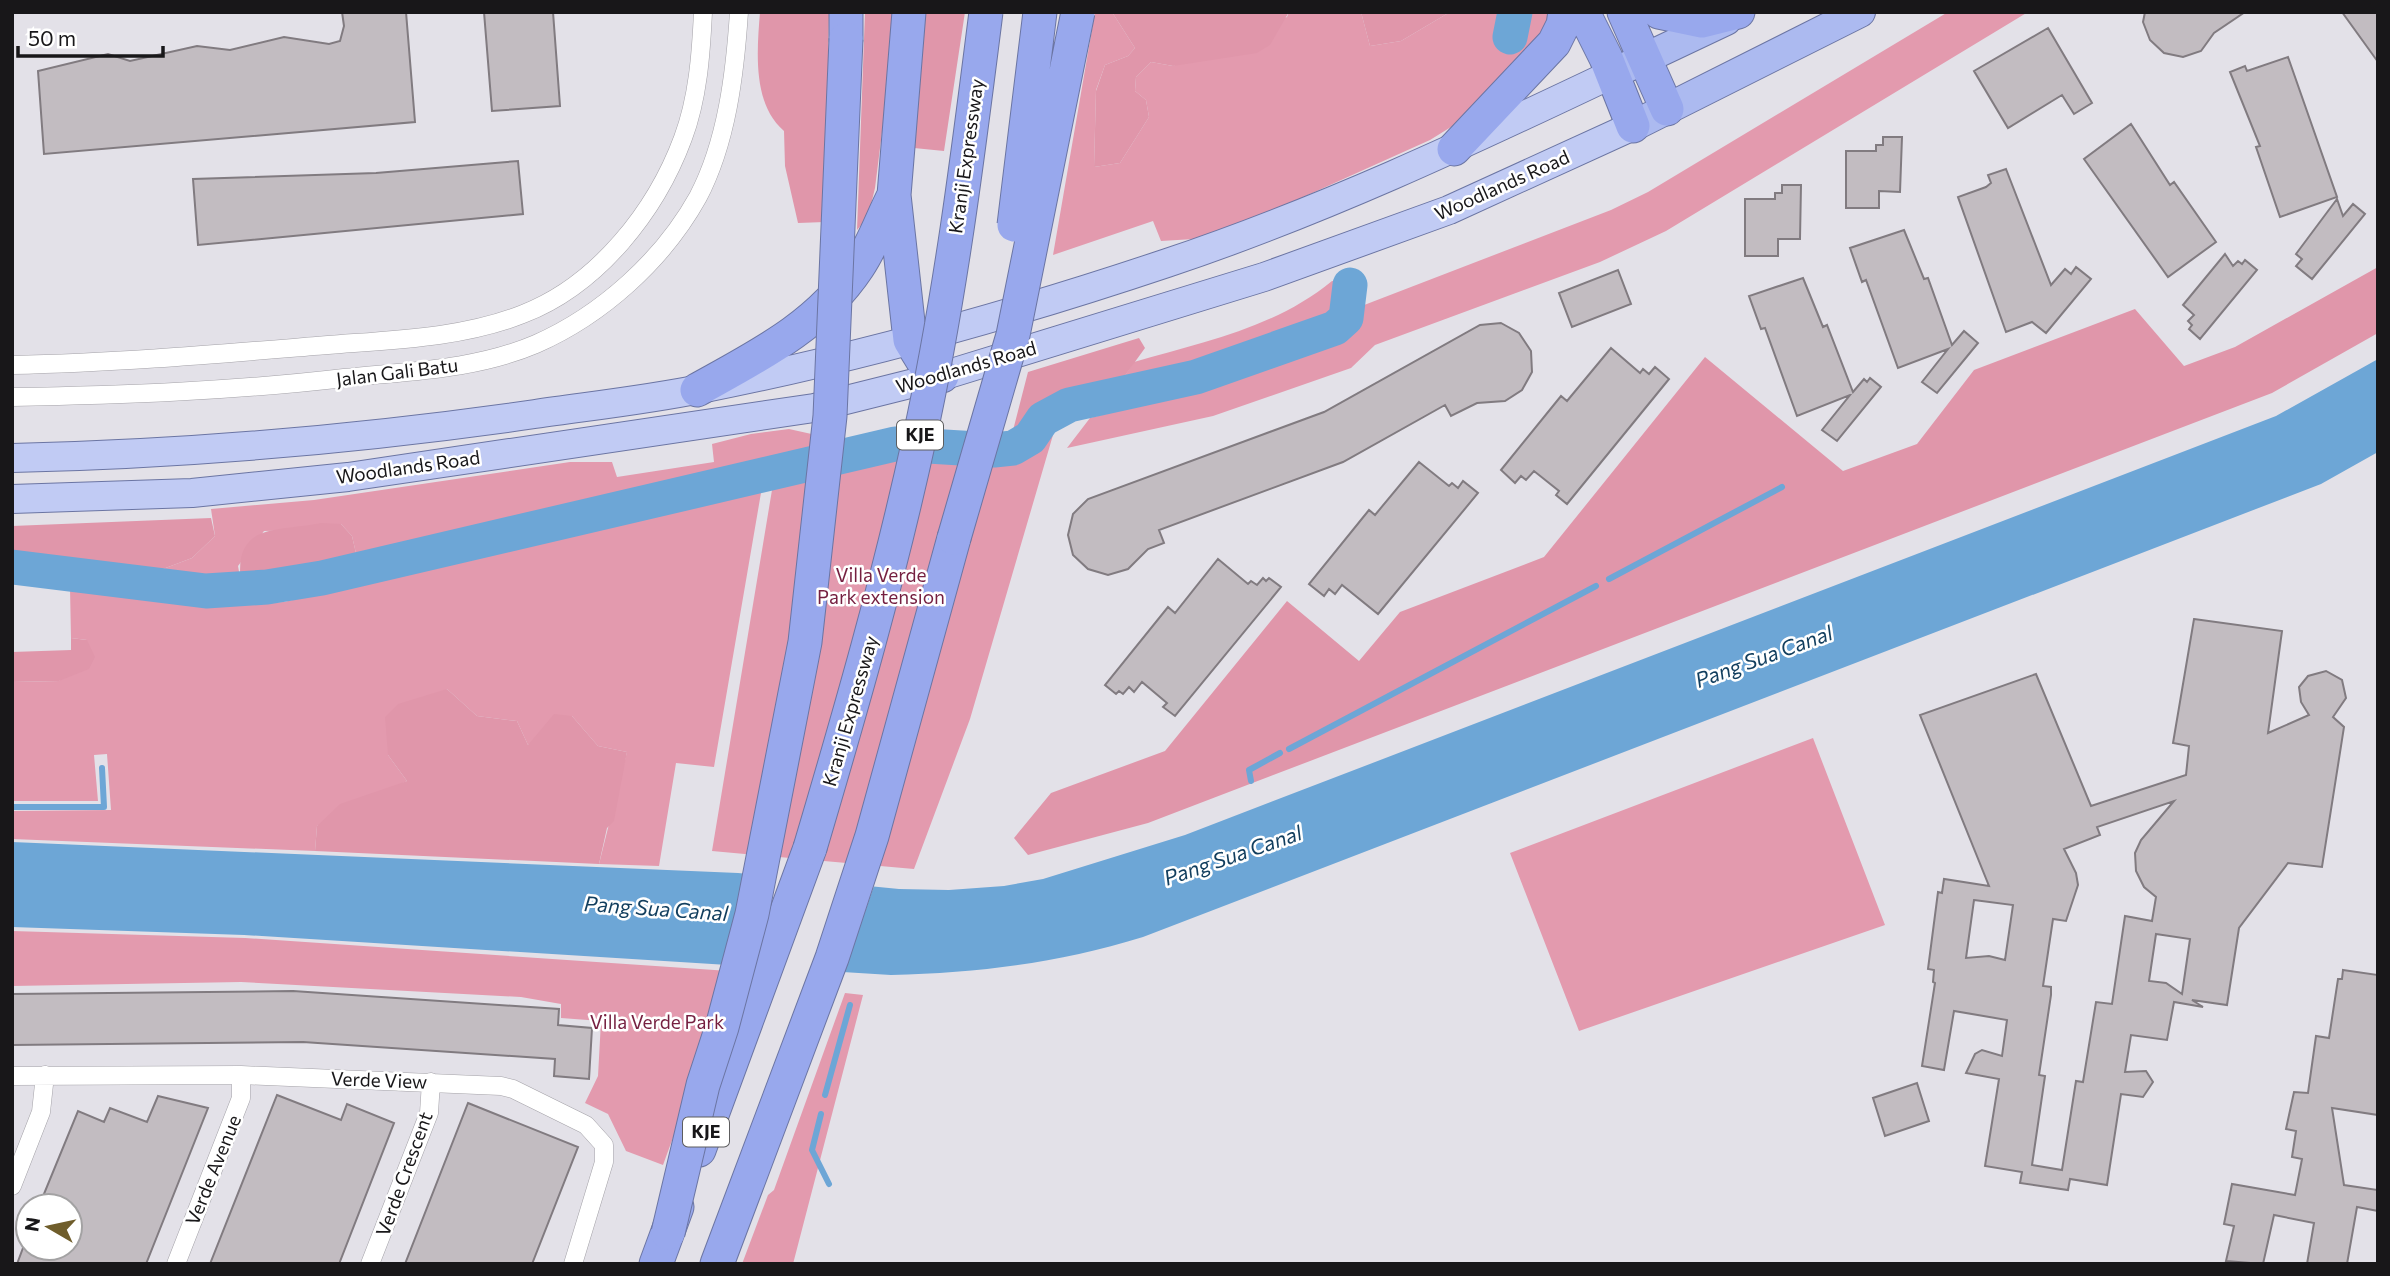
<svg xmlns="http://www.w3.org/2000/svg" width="2390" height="1276" font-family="Commissioner,sans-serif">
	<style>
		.green { fill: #e39aae }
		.forest { fill: #e096aa }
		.water { fill: #6da6d6 }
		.pier { fill: #e3e1e8 }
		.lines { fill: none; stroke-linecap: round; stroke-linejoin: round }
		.stream { stroke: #6da6d6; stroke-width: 6 }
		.river { stroke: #6da6d6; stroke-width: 35 }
		.building { fill: #c2bcc1; stroke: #817b80; stroke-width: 2; fill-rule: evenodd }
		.minor-casing { stroke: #a4a2a8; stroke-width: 19 }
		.primary-casing { stroke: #6b75a3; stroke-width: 30 }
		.trunk-casing { stroke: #6b75a3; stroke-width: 32 }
		.motorway-casing { stroke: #6b75a3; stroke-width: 35 }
		.minor { stroke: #fff; stroke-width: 18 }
		.primary { stroke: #c1cbf4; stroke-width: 28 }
		.trunk { stroke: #acbaf0; stroke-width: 30 }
		.motorway { stroke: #98a8ed; stroke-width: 33 }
		.motorway-bridge-casing { stroke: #6b75a3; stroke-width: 35; stroke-linecap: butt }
		.motorway-bridge { stroke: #98a8ed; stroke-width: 33 }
		.labels { text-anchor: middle; stroke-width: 5; stroke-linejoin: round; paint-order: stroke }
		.shield { fill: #fff; stroke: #5d5d5e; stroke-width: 2 }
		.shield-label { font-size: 18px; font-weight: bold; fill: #181719 }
		.street-label { font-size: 19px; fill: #181719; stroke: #fff }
		.park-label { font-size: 19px; fill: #751f40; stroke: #fff }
		.water-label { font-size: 21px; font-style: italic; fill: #113e5e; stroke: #fff }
	</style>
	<rect width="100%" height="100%" fill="#e3e1e8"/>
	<path class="green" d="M1095,12H1112L1135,48L1128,56L1105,65L1096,90L1094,167L1120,163L1149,117L1146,100L1135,91L1136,77L1151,62L1173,66L1287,17L1289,12H1361L1370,46L1401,41L1450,12H1556L1552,27L1459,122L1430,140L1279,208L1194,239L1161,241L1153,221L1053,255Z
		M1948,12H2028L1666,231L1600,262L1375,345L1351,368L1213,416L1067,448L1090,418L1207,388L1334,344L1356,323L1359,307L1611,210L1648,192Z
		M1332,281H1336C1337,299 1335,315 1322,329L1194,370L1099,391L1124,377L1134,362C1203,342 1275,328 1332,281Z
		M789,429L816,435L814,456L358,562L352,536L341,524C315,523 290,531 264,531L238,566L241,583H207L147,575L192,558L215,536L211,509L314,500L570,462H612L617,477L714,462L712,444L751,434Z
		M1053,435L970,719L914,869L712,851L773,484L896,457L999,464L1024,460Z
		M762,487L714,767L676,763L659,866L599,864L627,752L598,746L572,716L528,745L517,721L477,716L447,689L388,755L407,781L317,826L315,851L12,839V811L111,810L107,754L94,755L98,801H12V682L59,681L87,640L71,638L70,588L12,584V575L71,582V588L206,605L284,602Z
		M1813,738L1885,925L1579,1031L1510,853Z
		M12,931L245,938L729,971L713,1028L663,1165L626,1151L608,1114L585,1103L598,1076L601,1021L561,1018V1004L521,997L241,982L12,986Z
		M845,993L863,995L793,1264H742L768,1195L774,1190Z"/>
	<path class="forest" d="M760,12H829L825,222L798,223L785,166L784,131C752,104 757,50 760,12Z
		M865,12H897L875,188L868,217L857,230Z
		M922,12H965L944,151L914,148Z
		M1112,12H1289L1270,45L1257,53L1173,66L1151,62L1136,77L1135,91L1146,100L1149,117L1120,163L1094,167L1096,91L1105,65L1128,56L1135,48Z
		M1361,12H1450L1401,41L1370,46Z
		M2378,267V333L2272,393L1148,823L1028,855L1014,838L1051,793L1165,751L1287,601L1359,661L1400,612L1544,557L1705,357L1843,471L1917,444L1974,370L2135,309L2184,366L2235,347Z
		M1139,338L1145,348L1124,377L1099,391L1047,406L1022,434L1010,442L1028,372Z
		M211,518L215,536L192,558L147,575L12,558V526Z
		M321,523L341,524L352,536L358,562L241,583C233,522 277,532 321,523Z
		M71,638L87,640L95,657L89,669L59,681L12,682V652L71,650Z
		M447,689L477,716L517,721L528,745L554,714L572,716L598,746L627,752L614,821L607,828L599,864L315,851L317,826L340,804L407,781L388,755L385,717L398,704Z"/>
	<path class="water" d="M2378,359V452L2321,484L1143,937C1058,963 980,973 891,975L244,935L12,927V842L738,873L899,889L949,890L1004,886L1043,879L1185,835L2276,416Z"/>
	<path class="pier" d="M753,871L875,883L843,975L730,969Z"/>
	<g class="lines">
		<path class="stream" d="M1609,579L1782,487
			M1289,749L1596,586
			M1251,781L1249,770L1280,753
			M12,807H104L102,768
			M825,1095L850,1005
			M821,1114L812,1150L829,1184"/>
		<path class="river" d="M1510,37L1515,12
			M12,567L206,591L267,587L322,578L895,444L994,450L1013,448L1030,438L1043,419L1069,405L1196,377L1335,328L1346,318L1350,285"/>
	</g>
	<path class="building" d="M342,12H406L415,122L44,154L38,71L108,54L130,61L197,46L230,50L284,37L329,44L340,41L344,26Z
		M484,12H553L560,106L492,111Z
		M2145,12H2245L2214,33L2201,51L2183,57L2164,53L2150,40L2143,22Z
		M2342,12H2378V62Z
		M2048,28L2092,103L2074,114L2062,95L2008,128L1974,71Z
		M2288,57L2337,197L2280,217L2256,147L2260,146L2230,72L2245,66L2247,71Z
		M2131,124L2170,185L2174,182L2216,242L2168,277L2084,159Z
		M1883,137H1902L1900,192L1879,191V208H1846V151H1876V145H1883Z
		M518,161L523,214L198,245L193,179L376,173Z
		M2006,169L2051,285L2065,269L2071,274L2076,267L2091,279L2046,333L2032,322L2006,332L1958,197L1986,187L1991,183L1988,175Z
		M1782,185H1801L1800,239H1778V256H1745V199H1775V193H1782Z
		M2337,199L2343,216L2353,204L2365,214L2312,279L2296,266L2302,259L2296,254Z
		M1904,230L1924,279L1928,278L1952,345L1964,331L1978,343L1937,393L1922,382L1948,349L1898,368L1866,280L1862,282L1850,248Z
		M2225,254L2233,266L2238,261L2242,264L2245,260L2257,270L2200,339L2189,329L2192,325L2188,321L2194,315L2183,305Z
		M1618,270L1631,304L1572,327L1559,293Z
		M1803,278L1823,327L1827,325L1853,392L1864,379L1867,382L1870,378L1881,387L1837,441L1822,430L1850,395L1797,416L1765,328L1761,329L1749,296Z
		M1501,323L1519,333L1531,351L1532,372L1522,390L1505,401L1477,403L1451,416L1445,405L1343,462L1159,530L1164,543L1148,549L1128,569L1108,575L1088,569L1073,555L1068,535L1073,514L1088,499L1324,412L1480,325Z
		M1611,348L1640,373L1643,369L1649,374L1655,367L1669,379L1567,504L1556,495L1559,491L1534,471L1526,480L1521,476L1515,483L1501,470L1561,396L1567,401Z
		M1419,462L1449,486L1452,483L1458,488L1463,481L1478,493L1378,614L1342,585L1335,594L1329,589L1324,596L1309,584L1369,510L1375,515Z
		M1218,559L1248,584L1251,581L1257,585L1263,578L1266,581L1269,578L1281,587L1175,716L1163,707L1167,703L1142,682L1134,692L1129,687L1123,694L1119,691L1116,694L1105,685L1168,607L1175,613Z
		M2194,619L2282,631L2268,733L2309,715L2301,702L2299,687L2308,676L2326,671L2342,680L2346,698L2333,717L2344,727L2322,867L2288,863L2239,928L2227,1005L2192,1000L2203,1007L2174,1002L2167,1040L2131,1035L2125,1072L2146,1071L2153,1082L2143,1097L2121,1094L2107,1185L2070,1179L2068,1190L2020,1183L2022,1172L1985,1166L1999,1079L1966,1073L1975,1054L1982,1050L2002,1056L2007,1020L1954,1011L1944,1070L1922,1066L1935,983L1933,982L1934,970L1928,969L1938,892L1942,893L1944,879L1989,886L1920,715L2036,674L2091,806L2186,775L2189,746L2173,743ZM2174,801L2141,840L2135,853L2136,871L2144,887L2156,897L2152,921L2125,916L2112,1004L2096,1002L2083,1082L2076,1081L2062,1170L2032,1165L2045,1076L2039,1075L2051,995V987L2043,986L2053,919L2066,921L2078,885L2076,873L2064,849L2100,835L2097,827ZM1974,900L2013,905L2005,960L1989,956L1966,958ZM2156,934L2190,939L2182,994L2166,983L2149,981Z
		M2343,970L2378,975V1115L2332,1108L2344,1185L2378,1190V1211L2357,1207L2347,1264H2307L2314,1223L2274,1215L2263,1264L2226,1261L2234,1226L2224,1224L2232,1184L2295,1195L2302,1159L2292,1157L2296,1131L2286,1129L2294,1092L2308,1093L2316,1036L2329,1038L2338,979H2342Z
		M293,991L559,1009L558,1025L592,1028L589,1079L554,1076L555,1059L303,1042L12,1045V994Z
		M1917,1083L1929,1121L1885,1136L1873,1098Z
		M277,1095L341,1120L347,1104L394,1123L339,1264H210Z
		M158,1096L208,1108L146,1264H17L23,1248H70V1206H39L78,1111L104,1122L110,1108L147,1122Z
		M468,1103L578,1147L532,1264H405Z"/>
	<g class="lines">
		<g class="minor-casing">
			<path id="minor" d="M12,365C110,363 206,355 304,347C376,340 455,341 523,314C598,285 656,211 683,138C698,98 701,54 703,12
				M12,397C123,395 234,391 344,378C409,371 475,370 536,344C602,315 663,260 698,197C727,142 735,73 739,12
				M12,1076L241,1075L501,1086L513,1089L586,1125L604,1145V1162L573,1264
				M12,1186L41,1112L45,1075
				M176,1264L241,1098V1075
				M370,1264L429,1113L431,1082"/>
		</g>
		<g class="primary-casing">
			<path id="primary" d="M12,458C188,454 361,439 535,414C590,406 646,400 700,389C858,358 1015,314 1167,263C1320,212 1467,143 1612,74
				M12,499L192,493L348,477L814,408L942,376L1264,277L1449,210L1633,126"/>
		</g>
		<g class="trunk-casing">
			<path id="trunk" d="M1612,74L1726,20
				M1633,126L1860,12"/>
		</g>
		<g class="motorway-casing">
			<path id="motorway" d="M909,12L894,195L910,340L926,366L942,376
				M1583,12L1606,58L1633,126
				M1624,12L1667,109
				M1659,12L1702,21L1738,12
				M846,39V12
				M1454,149L1554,43L1563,25L1565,12
				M697,390C758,356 818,327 858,267C873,245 882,218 894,195
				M699,1150L810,848
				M656,1264L677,1207
				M717,1264L832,958L872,836L954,538"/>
		</g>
		<use href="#minor" class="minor"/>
		<use href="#primary" class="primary"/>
		<use href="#trunk" class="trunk"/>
		<use href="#motorway" class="motorway"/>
		<g class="motorway-bridge-casing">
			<path id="motorway-bridge" d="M1014,225L1040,12
				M954,538L1013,335L1078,12
				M810,848C850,713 889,578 919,440C950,299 968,155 986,12
				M668,1233L703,1085L722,1027L752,914L805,642L830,416L846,39"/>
		</g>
		<use href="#motorway-bridge" class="motorway-bridge"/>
	</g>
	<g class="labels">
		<g class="shield">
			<rect x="897" y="420.5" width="46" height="29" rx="5"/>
			<rect x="683" y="1117.5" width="46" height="29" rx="5"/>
		</g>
		<g class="shield-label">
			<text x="920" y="441">KJE</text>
			<text x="706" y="1138">KJE</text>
		</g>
		<g class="street-label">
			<text transform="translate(966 156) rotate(-82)" y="7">Kranji Expressway</text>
			<text transform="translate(1502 185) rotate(-24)" y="7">Woodlands Road</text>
			<text transform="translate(966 367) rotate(-16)" y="7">Woodlands Road</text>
			<text transform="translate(397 372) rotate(-7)" y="7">Jalan Gali Batu</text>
			<text transform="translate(408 467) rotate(-8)" y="7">Woodlands Road</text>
			<text transform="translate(850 711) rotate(-74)" y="7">Kranji Expressway</text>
			<text transform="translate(379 1080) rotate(2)" y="7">Verde View</text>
			<text transform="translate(213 1170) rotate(-68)" y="7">Verde Avenue</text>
			<text transform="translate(404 1174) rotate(-70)" y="7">Verde Crescent</text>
		</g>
		<g class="park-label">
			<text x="881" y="582">Villa Verde<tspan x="881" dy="22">Park extension</tspan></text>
			<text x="657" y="1029">Villa Verde Park</text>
		</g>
		<g class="water-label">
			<text transform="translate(1764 657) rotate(-20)" y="7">Pang Sua Canal</text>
			<text transform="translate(1233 856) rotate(-19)" y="7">Pang Sua Canal</text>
			<text transform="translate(656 909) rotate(4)" y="7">Pang Sua Canal</text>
		</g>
	</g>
	<rect width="2390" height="1276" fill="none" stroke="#181719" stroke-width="28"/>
	<g transform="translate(49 1227) rotate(279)"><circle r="33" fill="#ffffff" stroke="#a3a2a3" stroke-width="2"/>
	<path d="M0-5L12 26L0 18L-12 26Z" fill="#6f5d2b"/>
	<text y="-10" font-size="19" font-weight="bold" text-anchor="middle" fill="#181719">N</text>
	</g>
	<path d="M18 46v10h145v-10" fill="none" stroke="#181719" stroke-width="3.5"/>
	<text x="28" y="46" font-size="21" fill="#181719" stroke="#ffffff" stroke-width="5" paint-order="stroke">50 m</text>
</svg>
